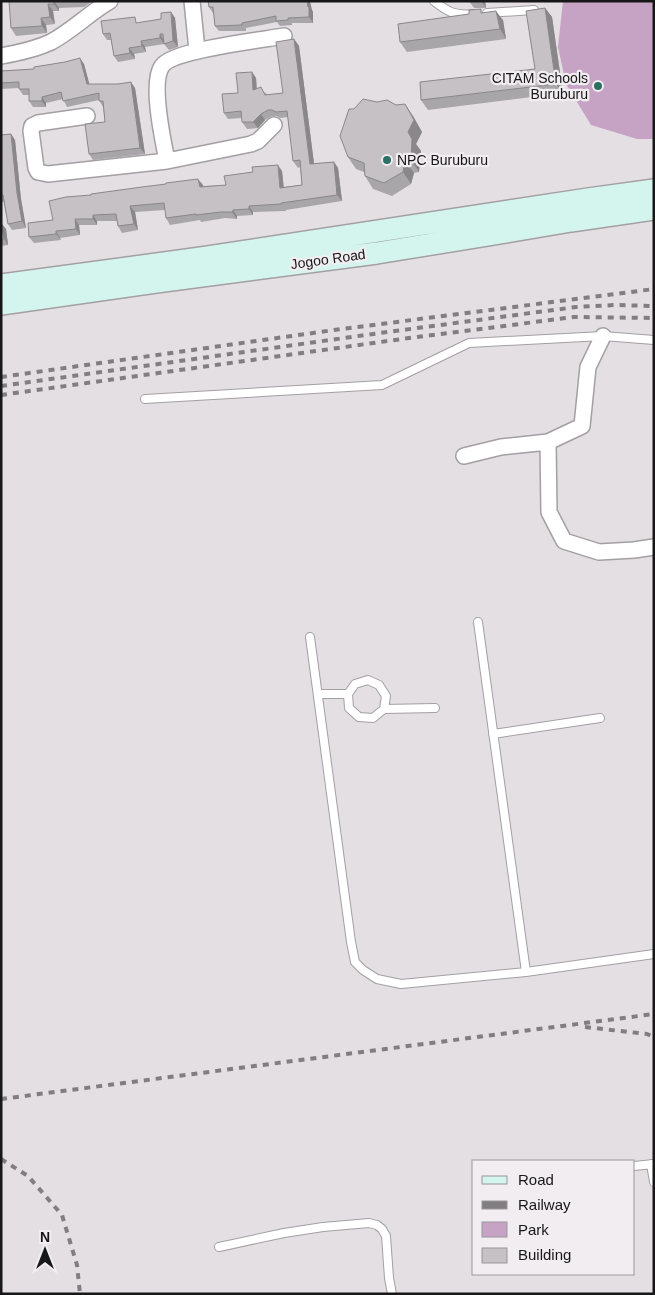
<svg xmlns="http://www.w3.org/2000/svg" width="655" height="1295" font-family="Arial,sans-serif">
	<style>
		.green { fill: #c6a3c5 }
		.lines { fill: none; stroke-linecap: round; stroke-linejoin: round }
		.lane-casing { stroke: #a39fa2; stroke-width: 10 }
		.street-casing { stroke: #a39fa2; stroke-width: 18 }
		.secondary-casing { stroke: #a39fa2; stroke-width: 24 }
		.lane { stroke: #fff; stroke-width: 8 }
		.street { stroke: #fff; stroke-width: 15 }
		.secondary { stroke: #d4f5ee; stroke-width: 21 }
		.rail { stroke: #817e81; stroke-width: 4; stroke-dasharray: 6 6; stroke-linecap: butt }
		.wall { fill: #a9a6a9 }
		.shaded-wall { fill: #8a878a }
		.building { fill: #c5c1c5; stroke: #8a878a }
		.poi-dot { fill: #2c7062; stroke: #f1edf1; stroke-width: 2 }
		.labels { text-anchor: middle; stroke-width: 4.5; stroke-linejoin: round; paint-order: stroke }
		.poi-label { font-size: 14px; fill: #181718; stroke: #f1edf1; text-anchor: end }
		.street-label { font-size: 14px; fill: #181718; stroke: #f1edf1 }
	</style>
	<rect width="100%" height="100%" fill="#e4dfe3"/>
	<path class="green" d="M563,1H654V139H637L591,125L566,84L558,47Z"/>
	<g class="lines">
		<g class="lane-casing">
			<path id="lane" d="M434,1C448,12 455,16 473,14
				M487,13L534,10
				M145,399L382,385L469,343L603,336L654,340
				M478,622L526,972
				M310,637L351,942L355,962L363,970L377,979L401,984L526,972L654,954
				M368,680L379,685L386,696L384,709L373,718L359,717L349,708L348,694L355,684Z
				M318,694H348
				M384,709L435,708
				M493,734L600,718
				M651,1164L654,1182
				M634,1166L654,1164
				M219,1247L284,1233L323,1227L369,1223L377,1225L382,1229L386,1236L389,1278L392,1294"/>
		</g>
		<g class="street-casing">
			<path id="street" d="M192,1L197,50
				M1,56C18,53 36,49 51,42C72,31 89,13 110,1
				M87,116L38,123L32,126L31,131L36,168L38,172L48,174L167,161L251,144L258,141L274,125
				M167,161C163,140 150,83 162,66C172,50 262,40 284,36
				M548,442L549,512L564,541L599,552L634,550L654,547
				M464,456L501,447L548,442L582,426L588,367L603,336"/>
		</g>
		<g class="secondary-casing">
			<path id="secondary" d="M1,285L201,258L588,199L654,190
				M1,304L156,282L377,253L512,231L571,221L654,209"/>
		</g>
		<use href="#lane" class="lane"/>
		<use href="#street" class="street"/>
		<use href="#secondary" class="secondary"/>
		<path class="rail" d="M1,377L334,330L654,289
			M1,386L380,333L576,307L615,305L654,306
			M1,395L402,339L574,317L654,318
			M585,1027L647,1034L654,1037
			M1,1099L654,1014
			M1,1159L28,1176L62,1215L77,1265L80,1294"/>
	</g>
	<path class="wall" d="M9,1H91V2L84,7L59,8V11H53L55,24L46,25L47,33L16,36L11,28Z
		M208,1L312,10L313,12V23H292V25L280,26L277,22L246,28V31H219L215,26L214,13H213L209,7Z
		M469,1H485L486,8H474Z
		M545,8L552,17L563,93L428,110L421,100L535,69Z
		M171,12L175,18L178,47L169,50L164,44L145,47L146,52L134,54L135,59L118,62L114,56L111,40H107L103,34L139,23L161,19Z
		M483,13L503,20L506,39L407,52L400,42Z
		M294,39L299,46L314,164L334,162L338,168L342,201L286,210V211L253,212V215L237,216V219L225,218L201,222L200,220L170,225L166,218L165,210L135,212L138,230L122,233L118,226L117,221H97V225H79L80,235L60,238L61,240L34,243L29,237L53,220L91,195L203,185V186L226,185L282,171L284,187L302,185L300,167L298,168L293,161L288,117L280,118L277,116H272L265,120L258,128L247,129L242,122V118L228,119L224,113L238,93L252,72L256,78L257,89L266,93L267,95L283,93Z
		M84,64L89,84L135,88L145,154L93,160L89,154L105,122L103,107L99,100L67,107L63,99L46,103V107H33L29,101V95H23L19,89V88L1,89V71L34,69Z
		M413,116L422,132L416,144L421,151L419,172L414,173L411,184L392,196L373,189L365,176L364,172L356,169L348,157Z
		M11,134L15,140L21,199L26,228L12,230L8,224L4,202H1V135Z
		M1,223L6,229L8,245L1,246Z"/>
	<path class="shaded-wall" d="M54,1L59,8V11L54,4Z
		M307,1H310L312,10L313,12V23L309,17Z
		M481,1H485L486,8Z
		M48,4L53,11L55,24L50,17Z
		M545,8L552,17L563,93L556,84Z
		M496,11L503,20L506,39L500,29Z
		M171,12L175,18L178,47L173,41Z
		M41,18L46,25L47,33L42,26Z
		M160,34L164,41V44L160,38Z
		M294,39L299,46L315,171L310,164Z
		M141,41L145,47L146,52L142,46Z
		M129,48L134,54L135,59L130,53Z
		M80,58L84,64L91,90L87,84Z
		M252,72L256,78L257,97L253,90Z
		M131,82L135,88L145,154L140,148Z
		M42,97L46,103V107L42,101Z
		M405,104L413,116L422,132L416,144L421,151L419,172L411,160Z
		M261,114L265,120L258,128L253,122Z
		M11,134L15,140L21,199L26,228L22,221L17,193Z
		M405,161L414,173L411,184L403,172Z
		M334,162L338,168L342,201L337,195Z
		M278,165L282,171L284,194L280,188Z
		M198,179L203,185L204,193L200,187Z
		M130,206L135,212L138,230L134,224Z
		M249,206L253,212V215L249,209Z
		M233,210L237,216V219L232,212Z
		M93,215L97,221V225L93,219Z
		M75,219L79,225L80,235L76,229Z
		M1,223L6,229L8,245L4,239Z
		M56,231L60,238L61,240L56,234Z"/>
	<path class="building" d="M9,1H54V4H48L50,17L41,18L42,26L11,28Z
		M208,1H307L308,7H309V17L288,18V20L276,21V16L242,23V25L215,26L213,7H209Z
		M545,8L556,84L421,100L420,82L535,69L526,11Z
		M481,9V13L496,11L500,29L400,42L398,24L469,14V10Z
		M171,12L173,41L164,44L163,34H160V38L141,41L142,46L129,48L130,53L114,56L110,33L103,34L101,21L135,17L136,23L161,19V13Z
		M294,39L310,164L334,162L337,195L281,203V204L249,206V209L233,210L232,212H221L196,215V214L166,218L164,203L130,206L134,224L118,226L116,214L93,215V219H75L76,229L56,231V234L29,237L28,223L53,220L49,201L66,197L91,195V194L142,187L166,184V183L198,179L200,187L226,185L224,176L253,172L252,167L278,165L280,188L302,185L300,160L293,161L287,111L276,112L272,110H268L261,114L253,122H242L241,111L224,113L222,94L238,93L236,73L252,72L253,90L261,87L265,95L283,93L276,42Z
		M80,58L87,84H118L131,82L140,148L89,154L85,124L105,122L103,101H99V93L63,101L61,92L42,97V101H29V89H19V82L1,83V71L34,69V67L65,62Z
		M363,99L377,102L387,100L396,105L405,104L414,120L408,132L412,139L411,160L405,161L403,172L384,183L365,176L364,163L348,157L340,136L349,109H354Z
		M11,134L17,193L22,221L8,224L3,195H1V135Z
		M1,224L4,239H1Z"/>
	<g class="poi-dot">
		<circle cx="598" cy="86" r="5"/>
		<circle cx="387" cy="160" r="5"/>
	</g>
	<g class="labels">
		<g class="poi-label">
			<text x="588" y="83">CITAM Schools<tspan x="588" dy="16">Buruburu</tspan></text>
			<text x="397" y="165" text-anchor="start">NPC Buruburu</text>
		</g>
		<g class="street-label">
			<text transform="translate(328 259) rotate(-8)" y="5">Jogoo Road</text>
		</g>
	</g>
	<rect width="655" height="1295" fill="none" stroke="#181718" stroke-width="5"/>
	<rect x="472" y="1160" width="162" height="115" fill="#f1edf1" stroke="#9a979a"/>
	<rect x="482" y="1176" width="25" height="8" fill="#d4f5ee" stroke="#9a979a"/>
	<text x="518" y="1185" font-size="15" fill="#181718">Road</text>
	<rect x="482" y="1201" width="25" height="8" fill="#817e81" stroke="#9a979a"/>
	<text x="518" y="1210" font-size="15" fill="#181718">Railway</text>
	<rect x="482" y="1222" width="25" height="15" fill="#c6a3c5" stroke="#9a979a"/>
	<text x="518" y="1235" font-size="15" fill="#181718">Park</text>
	<rect x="482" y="1248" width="25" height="15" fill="#c5c1c5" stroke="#9a979a"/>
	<text x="518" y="1260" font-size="15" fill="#181718">Building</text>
	<g transform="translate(45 1250)" stroke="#f1edf1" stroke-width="4" paint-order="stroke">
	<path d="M0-4L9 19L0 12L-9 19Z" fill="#181718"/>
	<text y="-8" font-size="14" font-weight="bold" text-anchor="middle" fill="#181718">N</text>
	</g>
</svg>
